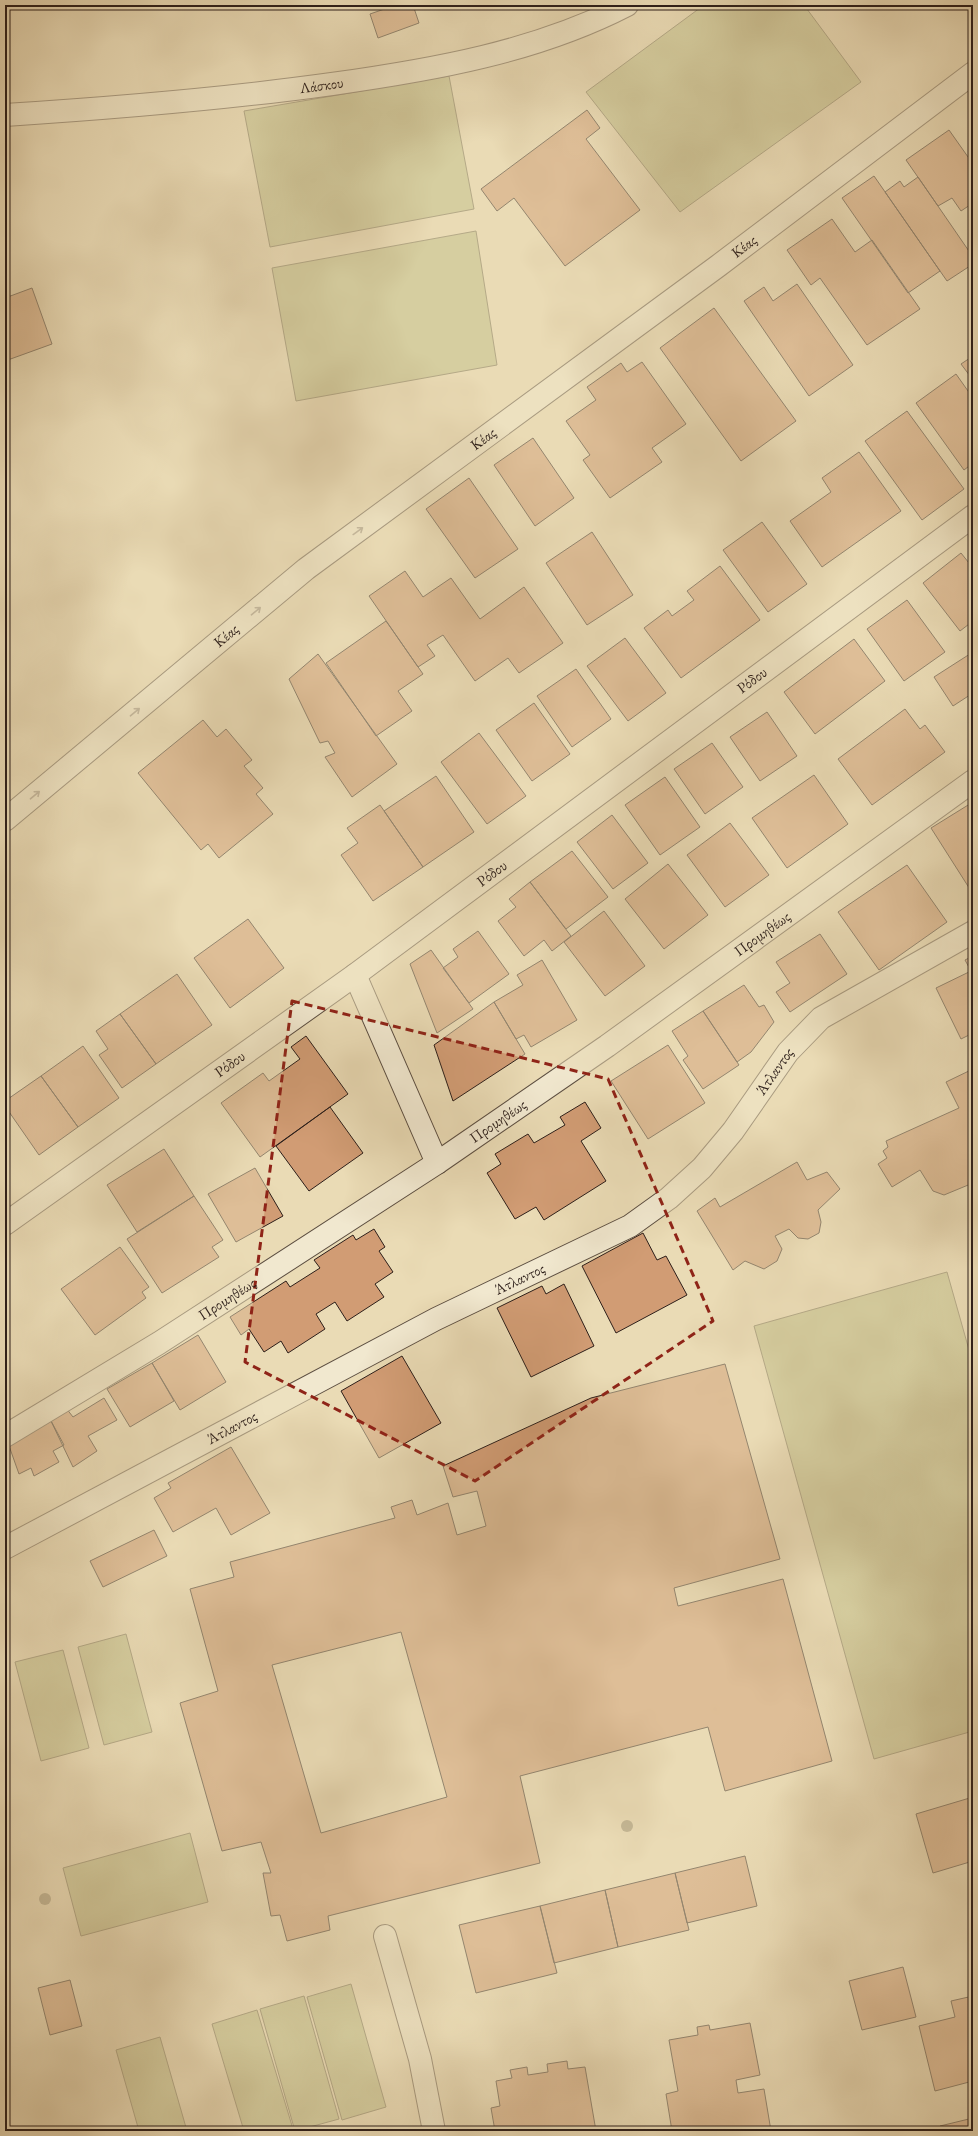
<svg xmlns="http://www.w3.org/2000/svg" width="978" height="2136" font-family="'EB Garamond',serif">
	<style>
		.green { fill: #bfbe88; stroke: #766e51 }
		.building { fill: #d19c74; stroke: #2d1f1a; fill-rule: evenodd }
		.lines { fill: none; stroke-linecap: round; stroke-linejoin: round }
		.minor-casing { stroke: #5c4e41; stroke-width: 24 }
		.minor { stroke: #f1e8cf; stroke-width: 22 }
		.tree { fill: #9a8e72 }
		.oneway { stroke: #998e7e }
		.marked { fill: none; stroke: #8f2418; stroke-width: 3; stroke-dasharray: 8 5; stroke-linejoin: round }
		.labels { text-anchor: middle; stroke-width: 4; stroke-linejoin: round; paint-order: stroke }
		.street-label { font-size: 15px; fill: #2d1f1a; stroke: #f1e8cf }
	</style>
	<rect width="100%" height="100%" fill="#eadbb5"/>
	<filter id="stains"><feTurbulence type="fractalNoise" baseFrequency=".005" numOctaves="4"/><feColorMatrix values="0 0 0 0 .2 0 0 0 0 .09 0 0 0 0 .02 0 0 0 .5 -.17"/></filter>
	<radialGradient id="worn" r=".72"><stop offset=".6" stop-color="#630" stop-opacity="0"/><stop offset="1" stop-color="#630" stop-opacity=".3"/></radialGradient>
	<path class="green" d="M704,5H804L861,82L680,212L586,92Z
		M449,76L474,209L270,247L244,111Z
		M476,231L497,365L296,401L272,268Z
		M947,1272L973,1364V1731L874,1759L754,1326Z
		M126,1634L152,1732L104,1745L78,1647Z
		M63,1650L89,1748L41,1761L15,1662Z
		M190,1833L208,1902L81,1936L63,1868Z
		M351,1984L386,2107L342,2120L307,1997Z
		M304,1996L339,2119L295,2131L260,2009Z
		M257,2010L293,2129L288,2131H244L212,2024Z
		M160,2037L187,2131H139L116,2050Z"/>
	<path class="building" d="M396,5H413L419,23L378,38L370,14Z
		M587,110L600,128L586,139L640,210L565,266L514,198L497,211L481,189Z
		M949,130L973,164V203L961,211L952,198L938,206L906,160Z
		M874,176L940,271L908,293L842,198Z
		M918,177L973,257V264L947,281L885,192L900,181L904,187Z
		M832,219L855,252L872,240L920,309L867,345L820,278L811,285L787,250Z
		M797,284L853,365L809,396L744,301L764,287L773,301Z
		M32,288L52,344L5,361V298Z
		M714,308L796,421L741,461L660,348Z
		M973,356V380L961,364Z
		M642,362L686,424L652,448L662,462L610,498L583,460L590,455L566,421L596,400L587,387L621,363L627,372Z
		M956,374L973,398V463L964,470L916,403Z
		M907,411L964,489L922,520L865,441Z
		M533,438L574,498L535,526L494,465Z
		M859,452L901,511L822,567L790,521L831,492L822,478Z
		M469,478L518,549L475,578L426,509Z
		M762,522L807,584L768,612L723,550Z
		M592,532L633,595L587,625L546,563Z
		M961,553L973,568V621L960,631L923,583Z
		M973,557V568L968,561Z
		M720,566L760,620L681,678L644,628L668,610L672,616L694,600L687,591Z
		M405,571L423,597L451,578L480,619L524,587L563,643L519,673L508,658L475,681L443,635L427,645L435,656L418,667L369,596Z
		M907,600L945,652L904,681L867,629Z
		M386,621L423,674L398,691L412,711L376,736L326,663Z
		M625,638L666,693L628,721L587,666Z
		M854,639L885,681L815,734L784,692Z
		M973,652V693L953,706L934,677Z
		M318,654L397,764L352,797L325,757L335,753L328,741L320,743L289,679Z
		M576,669L611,719L572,747L537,696Z
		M534,703L570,754L532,781L496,730Z
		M905,709L920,729L925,725L945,752L872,805L838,759Z
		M767,712L797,756L760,781L730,737Z
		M203,720L217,737L226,729L252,760L244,766L263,788L256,794L273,814L219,858L208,844L201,850L138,773Z
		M479,733L526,796L487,824L441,762Z
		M712,743L743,787L705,814L674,769Z
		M814,775L848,824L787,868L752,818Z
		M436,776L474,832L423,867L384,811Z
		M665,777L700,827L660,855L625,805Z
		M973,802V894L931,828Z
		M380,805L423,867L373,901L341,855L358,843L347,828Z
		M612,815L648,863L613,889L577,842Z
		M730,823L769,875L725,907L687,855Z
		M572,851L608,897L566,929L530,882Z
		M668,864L708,915L664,949L625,899Z
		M907,865L947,922L879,970L838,912Z
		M530,882L571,936L552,951L544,940L524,956L498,921L516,907L509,899Z
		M604,911L645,966L605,996L564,942Z
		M248,919L284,968L230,1008L194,958Z
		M478,931L509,974L469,1003L443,968L458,957L453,949Z
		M820,934L847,974L790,1012L776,992L790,983L776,962Z
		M431,950L473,1009L437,1033L410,964Z
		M973,956V1033L961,1039L936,988L971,971L965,960Z
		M542,960L577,1020L531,1047L524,1035L516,1039L494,1002L523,985L517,975Z
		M177,974L212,1025L156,1064L120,1014Z
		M744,985L759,1007L764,1005L774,1022L751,1052L737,1062L703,1011Z
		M494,1002L525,1054L453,1101L434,1045Z
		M703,1011L739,1065L703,1089L683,1060L688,1056L672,1031Z
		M120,1014L156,1064L122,1088L99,1055L108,1049L96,1031Z
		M306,1036L348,1094L260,1157L221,1103L263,1073L269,1081L300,1059L291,1047Z
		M668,1045L705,1103L648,1139L611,1081Z
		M83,1046L119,1098L78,1127L41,1076Z
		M973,1069V1183L944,1195L933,1191L920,1170L892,1187L878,1164L887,1158L883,1151L888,1147L886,1141L959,1108L946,1082Z
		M41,1076L78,1127L39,1155L5,1106V1101Z
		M585,1102L601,1128L581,1141L606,1181L544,1220L536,1207L515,1219L487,1173L501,1164L495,1154L528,1134L534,1143L565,1125L560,1117Z
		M330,1107L363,1153L309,1191L276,1146Z
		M164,1149L194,1196L137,1232L107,1185Z
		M797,1162L807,1180L827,1172L840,1189L818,1210L821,1222L819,1233L808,1239L798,1238L789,1229L775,1236L782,1249L777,1261L764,1269L745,1261L733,1270L697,1211L715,1198L720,1207Z
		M255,1168L283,1216L236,1242L208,1194Z
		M194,1196L223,1240L212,1247L219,1257L162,1293L127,1239Z
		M374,1229L385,1247L379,1251L393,1272L375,1284L384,1297L347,1321L335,1302L316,1314L325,1329L288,1353L281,1341L264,1352L249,1329L241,1335L230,1317L286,1281L290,1287L320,1268L314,1260L353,1235L356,1240Z
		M643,1233L657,1260L666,1256L687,1295L616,1333L582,1266Z
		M120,1247L149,1287L142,1292L146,1298L95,1335L61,1289Z
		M564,1284L594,1346L531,1377L497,1308L542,1286L546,1294Z
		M198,1335L226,1382L180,1410L152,1363Z
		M402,1356L441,1423L379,1458L341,1391Z
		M152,1363L174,1401L130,1427L107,1389Z
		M725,1364L780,1559L674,1588L678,1606L783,1579L832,1761L725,1791L708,1727L520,1776L540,1863L328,1916L330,1930L287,1941L280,1915L271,1916L263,1873H271L261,1842L222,1851L180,1703L218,1691L190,1589L234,1577L230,1562L395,1518L391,1507L412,1500L417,1515L448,1503L457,1535L486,1526L477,1491L453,1497L443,1466L591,1398ZM401,1632L447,1797L321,1833L272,1665Z
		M104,1398L117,1420L88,1436L97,1451L73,1467L50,1419L66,1408L73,1417Z
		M50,1419L64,1445L53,1451L59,1462L34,1476L31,1468L19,1474L8,1443Z
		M231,1447L270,1513L231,1535L216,1508L173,1532L154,1498L171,1488L168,1483Z
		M154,1530L167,1556L103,1587L90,1561Z
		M973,1797V1861L933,1873L916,1814Z
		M745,1856L757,1906L687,1923L675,1873Z
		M675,1873L689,1930L618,1947L605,1890Z
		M605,1890L618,1947L554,1963L540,1906Z
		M540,1906L557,1973L476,1993L459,1925Z
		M903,1967L916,2017L862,2030L849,1981Z
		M70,1980L82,2026L50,2035L38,1988Z
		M973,1996V2081L935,2091L919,2026L955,2017L951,2001Z
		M750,2023L760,2075L736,2080L738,2093L764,2089L771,2131H672L666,2094L678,2091L669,2040L698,2035L697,2027L709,2025L710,2030Z
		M567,2061L568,2069L585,2067L596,2131H495L491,2108L500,2106L496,2081L512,2078L510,2070L527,2067L528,2075L548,2072L547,2064Z
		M973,2118V2131H941L940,2126Z"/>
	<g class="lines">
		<g class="minor-casing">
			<g id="minor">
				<path id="s1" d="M5,115C114,108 224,99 332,84C432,70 536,52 627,5"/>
				<path id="s2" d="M5,820L306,569L718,266L973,73"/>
				<path d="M355,975L437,1163"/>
				<path id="s3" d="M5,1224L355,975L973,516"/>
				<path id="s4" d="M5,1436L159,1343L437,1163L607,1046L973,781"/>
				<path id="s5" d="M5,1548L436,1319L630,1226L669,1198L702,1168L733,1131L788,1052L821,1018L973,932"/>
				<path d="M385,1936L420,2059L434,2131"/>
			</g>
		</g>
		<use href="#minor" class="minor"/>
	</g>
	<g class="tree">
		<circle cx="627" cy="1826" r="6"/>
		<circle cx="45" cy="1899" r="6"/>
	</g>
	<defs><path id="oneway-shaft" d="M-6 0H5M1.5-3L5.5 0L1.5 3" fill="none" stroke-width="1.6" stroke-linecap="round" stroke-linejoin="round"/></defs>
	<g class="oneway">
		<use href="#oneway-shaft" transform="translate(358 531) rotate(-36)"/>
		<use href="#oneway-shaft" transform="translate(256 611) rotate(-40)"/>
		<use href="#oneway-shaft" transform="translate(135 712) rotate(-40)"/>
		<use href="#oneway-shaft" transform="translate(35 795) rotate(-40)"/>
	</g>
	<path d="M0 0H978V2136H0ZM292,1001L608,1079L713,1321L475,1481L245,1362Z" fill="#eadbb5" fill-opacity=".55" fill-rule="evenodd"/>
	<path class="marked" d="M292,1001L608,1079L713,1321L475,1481L245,1362Z"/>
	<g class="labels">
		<g class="street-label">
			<text dy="5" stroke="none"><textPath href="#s1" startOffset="318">Λάσκου</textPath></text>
			<text dy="5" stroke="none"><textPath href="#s2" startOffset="936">Κέας</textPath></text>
			<text dy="5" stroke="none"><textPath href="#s2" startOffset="612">Κέας</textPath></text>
			<text dy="5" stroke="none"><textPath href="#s2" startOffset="288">Κέας</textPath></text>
			<text dy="5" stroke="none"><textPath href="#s3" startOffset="924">Ρόδου</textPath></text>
			<text dy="5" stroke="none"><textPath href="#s3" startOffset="600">Ρόδου</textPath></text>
			<text dy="5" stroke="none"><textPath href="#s4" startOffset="909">Προμηθέως</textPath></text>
			<text dy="5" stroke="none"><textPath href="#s3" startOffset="276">Ρόδου</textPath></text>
			<text dy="5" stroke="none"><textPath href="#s5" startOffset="917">Άτλαντος</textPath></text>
			<text dy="5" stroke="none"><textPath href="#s4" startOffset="585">Προμηθέως</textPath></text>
			<text dy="5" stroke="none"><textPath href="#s5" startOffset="581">Άτλαντος</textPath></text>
			<text dy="5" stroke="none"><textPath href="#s4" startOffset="261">Προμηθέως</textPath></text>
			<text dy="5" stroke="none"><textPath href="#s5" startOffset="257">Άτλαντος</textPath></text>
		</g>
	</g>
	<rect width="978" height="2136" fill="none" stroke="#eadbb5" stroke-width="20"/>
	<rect x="6" y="6" width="966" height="2124" fill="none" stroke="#2d1f1a" stroke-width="2"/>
	<rect x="10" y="10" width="958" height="2116" fill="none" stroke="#2d1f1a"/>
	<rect width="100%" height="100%" filter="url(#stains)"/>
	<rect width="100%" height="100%" fill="url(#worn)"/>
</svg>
